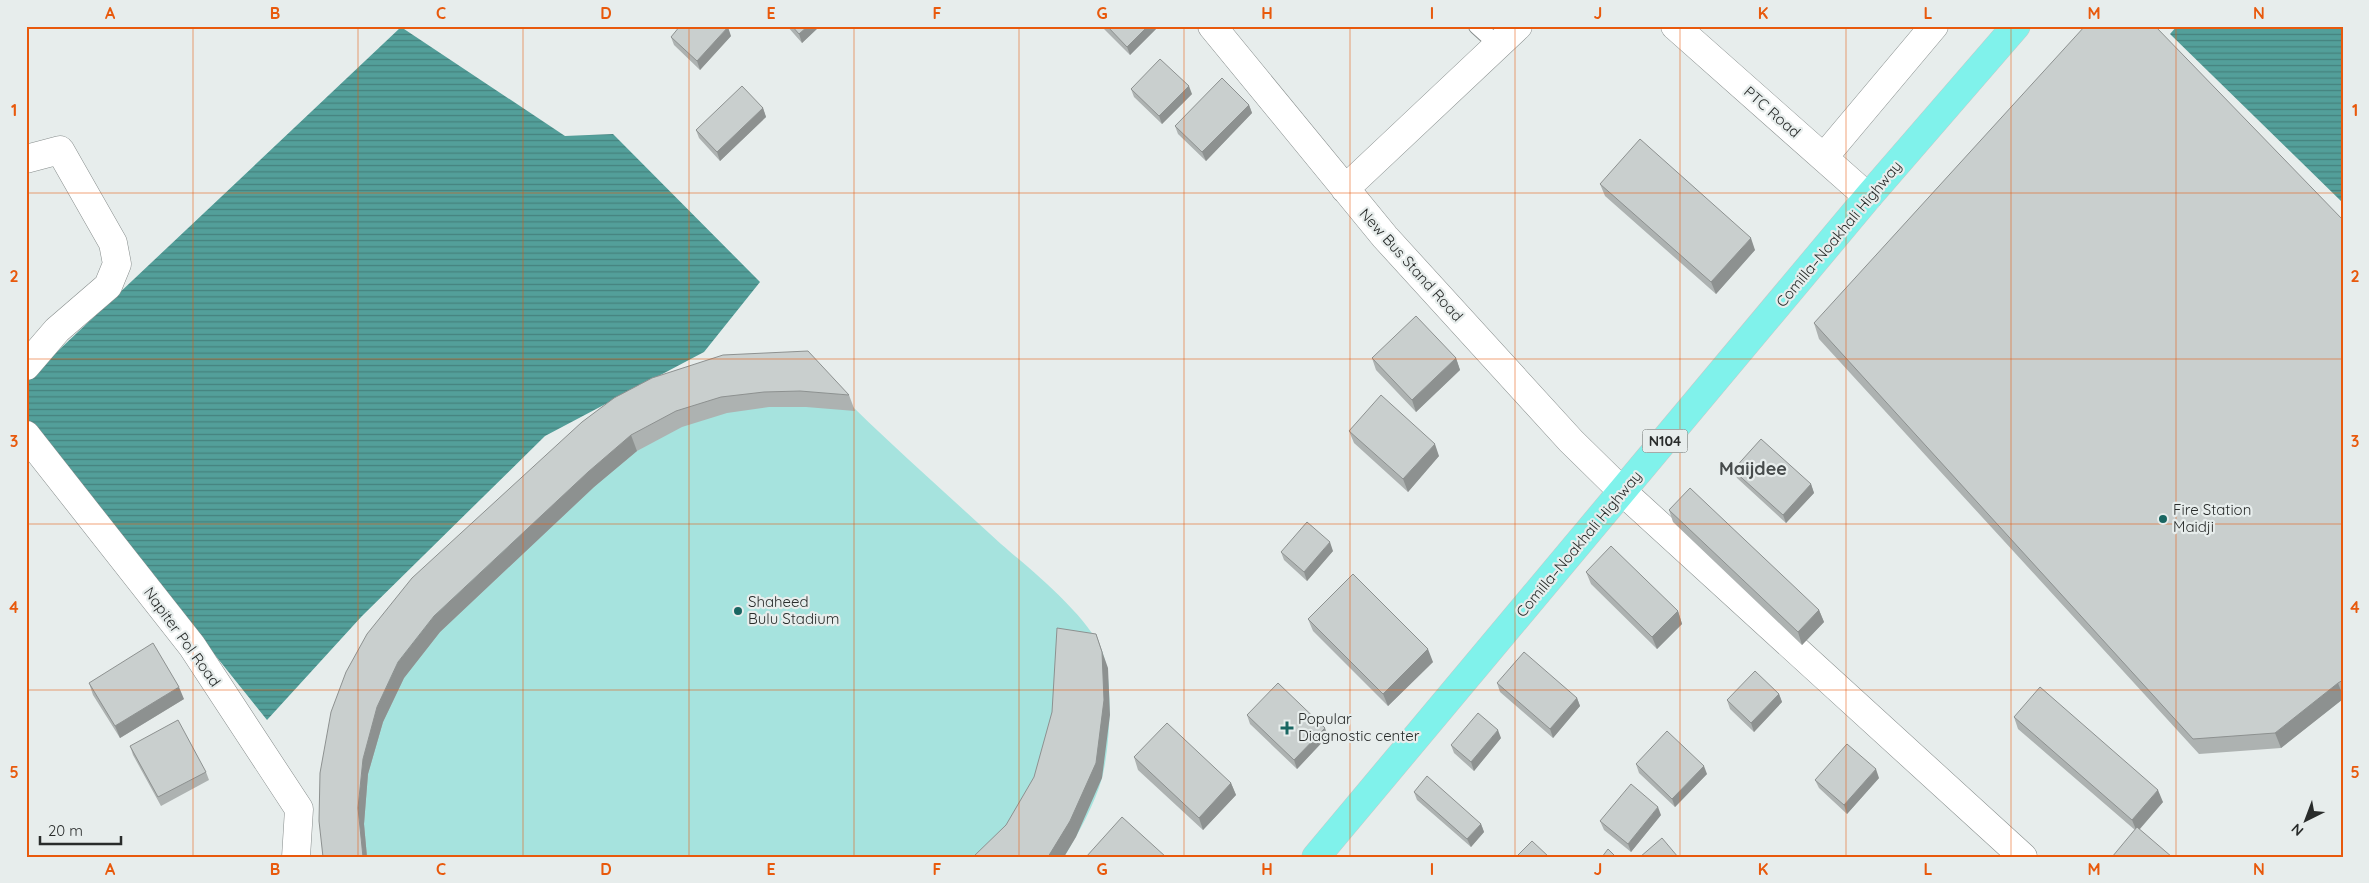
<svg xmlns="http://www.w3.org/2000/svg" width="2369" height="883" font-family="Quicksand,sans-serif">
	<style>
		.garden { fill: #a6e3de }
		.water { fill: url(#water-rules) }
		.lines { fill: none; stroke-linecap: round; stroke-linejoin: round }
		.service-casing { stroke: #878d8c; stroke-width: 18 }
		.minor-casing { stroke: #878d8c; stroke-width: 29 }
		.trunk-casing { stroke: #c7c8c8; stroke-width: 29 }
		.service { stroke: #fff; stroke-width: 16 }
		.minor { stroke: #fff; stroke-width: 28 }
		.trunk { stroke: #80f2eb; stroke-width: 28 }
		.wall { fill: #adb2b1 }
		.shaded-wall { fill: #8d9190 }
		.building { fill: #c9cfce; stroke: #8d9190 }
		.grid { fill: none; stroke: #e8590c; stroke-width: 1; stroke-opacity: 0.55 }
		.poi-dot { fill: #196662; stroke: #e7edec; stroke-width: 2 }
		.labels { text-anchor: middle; stroke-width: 4.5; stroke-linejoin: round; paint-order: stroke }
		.shield { fill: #e7edec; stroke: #626665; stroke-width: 1 }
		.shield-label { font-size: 14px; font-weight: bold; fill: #292c2b }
		.street-label { font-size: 15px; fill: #292c2b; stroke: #e7edec }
		.poi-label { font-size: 15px; fill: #292c2b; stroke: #e7edec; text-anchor: start }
		.quarter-label { font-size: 18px; font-weight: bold; fill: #474c4c; stroke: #e7edec }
		.neatline { fill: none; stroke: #e8590c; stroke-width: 2 }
		.grid-label { font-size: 16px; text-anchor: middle; font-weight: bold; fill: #e8590c }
	</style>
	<defs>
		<pattern id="water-rules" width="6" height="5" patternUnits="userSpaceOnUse" patternTransform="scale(1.25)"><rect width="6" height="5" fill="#539f9a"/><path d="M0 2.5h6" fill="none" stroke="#45827e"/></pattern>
	</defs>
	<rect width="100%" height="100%" fill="#e7edec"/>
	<path class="garden" d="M813,367C873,429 938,486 1001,544C1031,570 1087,615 1102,651C1114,681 1110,747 1102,778C1095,804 1078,834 1064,857H327L337,728L588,438Z"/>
	<path class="water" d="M2177,26H2343V203L2170,34Z
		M401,27L565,136L613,134L760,282L704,352L545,436L362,616L267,720L26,419V381Z"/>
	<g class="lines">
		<g class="service-casing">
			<path id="service" d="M1477,26L1498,45"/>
		</g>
		<g class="minor-casing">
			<path id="minor" d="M1212,26L1385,237L1571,441L1623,492L2023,857
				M1675,26L1868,197
				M1824,157L1934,26
				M26,159L60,150L113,243L117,264L108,286L57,330L26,366
				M1345,189L1518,26
				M26,435L192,646L299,809L296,857"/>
		</g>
		<g class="trunk-casing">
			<path id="trunk" d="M1316,857L1868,197L2016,26"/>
		</g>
		<use href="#service" class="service"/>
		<use href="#minor" class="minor"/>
		<use href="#trunk" class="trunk"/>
	</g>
	<path class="wall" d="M787,26H820L802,43Z
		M1101,26H1159L1130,55Z
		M731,36L700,70L674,45L671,37Z
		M1131,89L1192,94L1162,124L1134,97Z
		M1249,105L1252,113L1206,161L1178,134L1175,126Z
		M763,108L766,117L720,161L699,138L696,130Z
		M1600,184L1755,250L1716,294L1605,196Z
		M2343,220V699L2281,748L2199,754L1819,339L1814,323Z
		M1372,358H1456L1460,370L1416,412L1376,370Z
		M652,378L849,395L855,411L806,407H769L727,413L682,427L637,451L594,487L440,632L404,678L383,722L368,774L364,824L367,857H323L320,773Z
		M1349,431L1439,456L1408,492L1354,443Z
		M1733,470L1811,484L1814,493L1786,523L1737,478Z
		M1669,510L1819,610L1824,622L1802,645L1673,522Z
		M1333,551L1307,581L1284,560L1281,552Z
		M1586,572L1678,611L1682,624L1657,649L1591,584Z
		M1308,619L1433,662L1388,706L1313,631Z
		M89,683L184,699L120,738L93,695Z
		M1497,683L1577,698L1580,706L1553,738L1500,692Z
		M1779,694L1782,702L1754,732L1730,709L1727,700Z
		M1247,715L1328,736L1297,769L1250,724Z
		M2014,717L2163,802L2140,829L2135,830L2018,729Z
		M1501,738L1474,771L1454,753L1451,745Z
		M130,746L206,772L209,780L161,806L133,755Z
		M1134,757L1231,783L1236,795L1203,830L1138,770Z
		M1636,764L1707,774L1675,807L1639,773Z
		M1879,778L1847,814L1819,788L1815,780Z
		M1414,792L1481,824L1484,832L1471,847L1417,800Z
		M1661,815L1631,852L1604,830L1600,821Z"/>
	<path class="shaded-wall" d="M808,26H820L802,43L799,34Z
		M1148,26H1159L1130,55L1127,47Z
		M728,27L731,36L700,70L697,61Z
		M1189,86L1192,94L1162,124L1159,116Z
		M1249,105L1252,113L1206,161L1202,152Z
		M763,108L766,117L720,161L717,152Z
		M1751,238L1755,250L1716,294L1711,282Z
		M1456,358L1460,370L1416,412L1412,400Z
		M631,435L637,451L594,487L440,632L404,678L383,722L368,774L364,824L367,857H363L358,808L363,759L377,707L398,662L434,616L588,472Z
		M1435,444L1439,456L1408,492L1403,479Z
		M1811,484L1814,493L1786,523L1783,515Z
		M1330,542L1333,551L1307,581L1304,572Z
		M1819,610L1824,622L1802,645L1798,632Z
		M1678,611L1682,624L1657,649L1652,637Z
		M1096,634L1108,668L1110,715L1102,778L1076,837L1064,857H1048Z
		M1428,649L1433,662L1388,706L1383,694Z
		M2338,683L2343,696V699L2281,748L2275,733Z
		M179,687L184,699L120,738L115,726Z
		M1779,694L1782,702L1754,732L1751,723Z
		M1577,698L1580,706L1553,738L1550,729Z
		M1325,728L1328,736L1297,769L1294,760Z
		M1498,730L1501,738L1474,771L1471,762Z
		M1704,766L1707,774L1675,807L1672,799Z
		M1876,769L1879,778L1847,814L1844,805Z
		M1231,783L1236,795L1203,830L1199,818Z
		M2158,790L2163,802L2137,832L2132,820Z
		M1658,807L1661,815L1631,852L1628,844Z
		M1481,824L1484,832L1471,847L1467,839Z"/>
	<path class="building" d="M680,26H727L728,27L697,61L671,37Z
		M792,26H808L799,34Z
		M1107,26H1148L1127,47Z
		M2085,26H2155L2343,220V680L2338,683L2275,733L2193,739L1814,323Z
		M1160,59L1189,86L1159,116L1131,89Z
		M1222,78L1249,105L1202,152L1175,126Z
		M742,86L763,108L717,152L696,130Z
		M1640,139L1751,238L1711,282L1600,184Z
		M1416,316L1456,358L1412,400L1372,358Z
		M808,351L849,395L800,391L764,392L721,397L676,411L631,435L588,472L434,616L398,662L377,707L363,759L358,808L363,857H323L319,821L320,773L331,712L346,672L367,634L412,578L582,422L614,398L652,378L723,355Z
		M1381,395L1435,444L1403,479L1349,431Z
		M1761,439L1811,484L1783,515L1733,470Z
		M1690,488L1819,610L1798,632L1669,510Z
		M1307,522L1330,542L1304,572L1281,552Z
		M1611,546L1678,611L1652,637L1586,572Z
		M1353,574L1428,649L1383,694L1308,619Z
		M1057,628L1096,634L1102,652L1104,700L1096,763L1070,821L1048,857H973L1006,825L1034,777L1052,712Z
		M153,643L179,687L115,726L89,683Z
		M1524,652L1577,698L1550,729L1497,683Z
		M1755,671L1779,694L1751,723L1727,700Z
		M1278,683L1325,728L1294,760L1247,715Z
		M2040,687L2158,790L2132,820L2014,717Z
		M1478,713L1498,730L1471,762L1451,745Z
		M178,720L206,772L158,797L130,746Z
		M1167,723L1231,783L1199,818L1134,757Z
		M1667,731L1704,766L1672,799L1636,764Z
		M1847,744L1876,769L1844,805L1815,780Z
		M1427,776L1481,824L1467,839L1414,792Z
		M1631,784L1658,807L1628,844L1600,821Z
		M1122,817L1166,857H1086Z
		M2137,827L2172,857H2112Z
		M1662,838L1678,857H1640Z
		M1532,841L1549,857H1516Z
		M1608,849L1616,857H1602Z"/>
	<path class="grid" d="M193,26V857M358,26V857M523,26V857M689,26V857M854,26V857M1019,26V857M1184,26V857M1350,26V857M1515,26V857M1680,26V857M1846,26V857M2011,26V857M2176,26V857M26,193H2343M26,359H2343M26,524H2343M26,690H2343"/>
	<g class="poi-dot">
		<circle cx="2163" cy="519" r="5"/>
		<circle cx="738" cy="611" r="5"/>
		<path d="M1284.5 720.5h5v5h5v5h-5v5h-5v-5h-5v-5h5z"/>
	</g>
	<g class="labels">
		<rect class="shield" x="1642.5" y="429.5" width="45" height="23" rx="4"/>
		<g class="shield-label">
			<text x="1665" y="446">N104</text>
		</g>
		<g class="street-label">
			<text transform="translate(1772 112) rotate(41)" y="5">PTC Road</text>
			<text transform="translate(1839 234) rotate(-50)" y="5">Comilla–Noakhali Highway</text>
			<text transform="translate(1411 265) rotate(48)" y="5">New Bus Stand Road</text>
			<text transform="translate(1579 544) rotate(-50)" y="5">Comilla–Noakhali Highway</text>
			<text transform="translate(182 637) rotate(54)" y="5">Napiter Pol Road</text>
		</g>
		<g class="poi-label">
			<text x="2173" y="515">Fire Station<tspan x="2173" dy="17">Maidji</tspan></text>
			<text x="748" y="607">Shaheed<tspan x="748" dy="17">Bulu Stadium</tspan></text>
			<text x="1298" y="724">Popular<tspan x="1298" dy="17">Diagnostic center</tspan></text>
		</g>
		<g class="quarter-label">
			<text x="1753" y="475">Maijdee</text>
		</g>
	</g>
	<rect width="2369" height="883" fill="none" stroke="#e7edec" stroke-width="55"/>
	<g transform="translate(2306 820) rotate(222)" stroke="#e7edec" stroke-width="4" paint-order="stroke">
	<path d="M0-4L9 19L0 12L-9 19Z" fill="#292c2b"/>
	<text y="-8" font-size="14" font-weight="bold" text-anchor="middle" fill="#292c2b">N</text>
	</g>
	<path d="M40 836v8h81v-8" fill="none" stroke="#292c2b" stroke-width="2.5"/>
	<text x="48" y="836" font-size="15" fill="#292c2b" stroke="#e7edec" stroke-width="4" paint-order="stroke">20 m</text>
	<rect x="28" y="28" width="2314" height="828" class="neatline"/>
	<g class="grid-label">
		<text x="110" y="19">A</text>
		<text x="275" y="19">B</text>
		<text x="441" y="19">C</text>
		<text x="606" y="19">D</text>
		<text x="771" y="19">E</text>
		<text x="937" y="19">F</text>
		<text x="1102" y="19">G</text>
		<text x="1267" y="19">H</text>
		<text x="1432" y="19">I</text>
		<text x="1598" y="19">J</text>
		<text x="1763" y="19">K</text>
		<text x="1928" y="19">L</text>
		<text x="2094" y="19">M</text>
		<text x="2259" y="19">N</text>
		<text x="14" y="116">1</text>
		<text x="2355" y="116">1</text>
		<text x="14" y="282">2</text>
		<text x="2355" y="282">2</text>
		<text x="14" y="447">3</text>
		<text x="2355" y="447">3</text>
		<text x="14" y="613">4</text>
		<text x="2355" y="613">4</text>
		<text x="14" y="778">5</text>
		<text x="2355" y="778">5</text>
		<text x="110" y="875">A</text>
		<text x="275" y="875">B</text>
		<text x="441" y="875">C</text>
		<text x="606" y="875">D</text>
		<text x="771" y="875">E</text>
		<text x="937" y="875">F</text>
		<text x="1102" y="875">G</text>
		<text x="1267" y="875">H</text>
		<text x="1432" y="875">I</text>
		<text x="1598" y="875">J</text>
		<text x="1763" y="875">K</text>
		<text x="1928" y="875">L</text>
		<text x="2094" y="875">M</text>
		<text x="2259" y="875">N</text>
	</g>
</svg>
